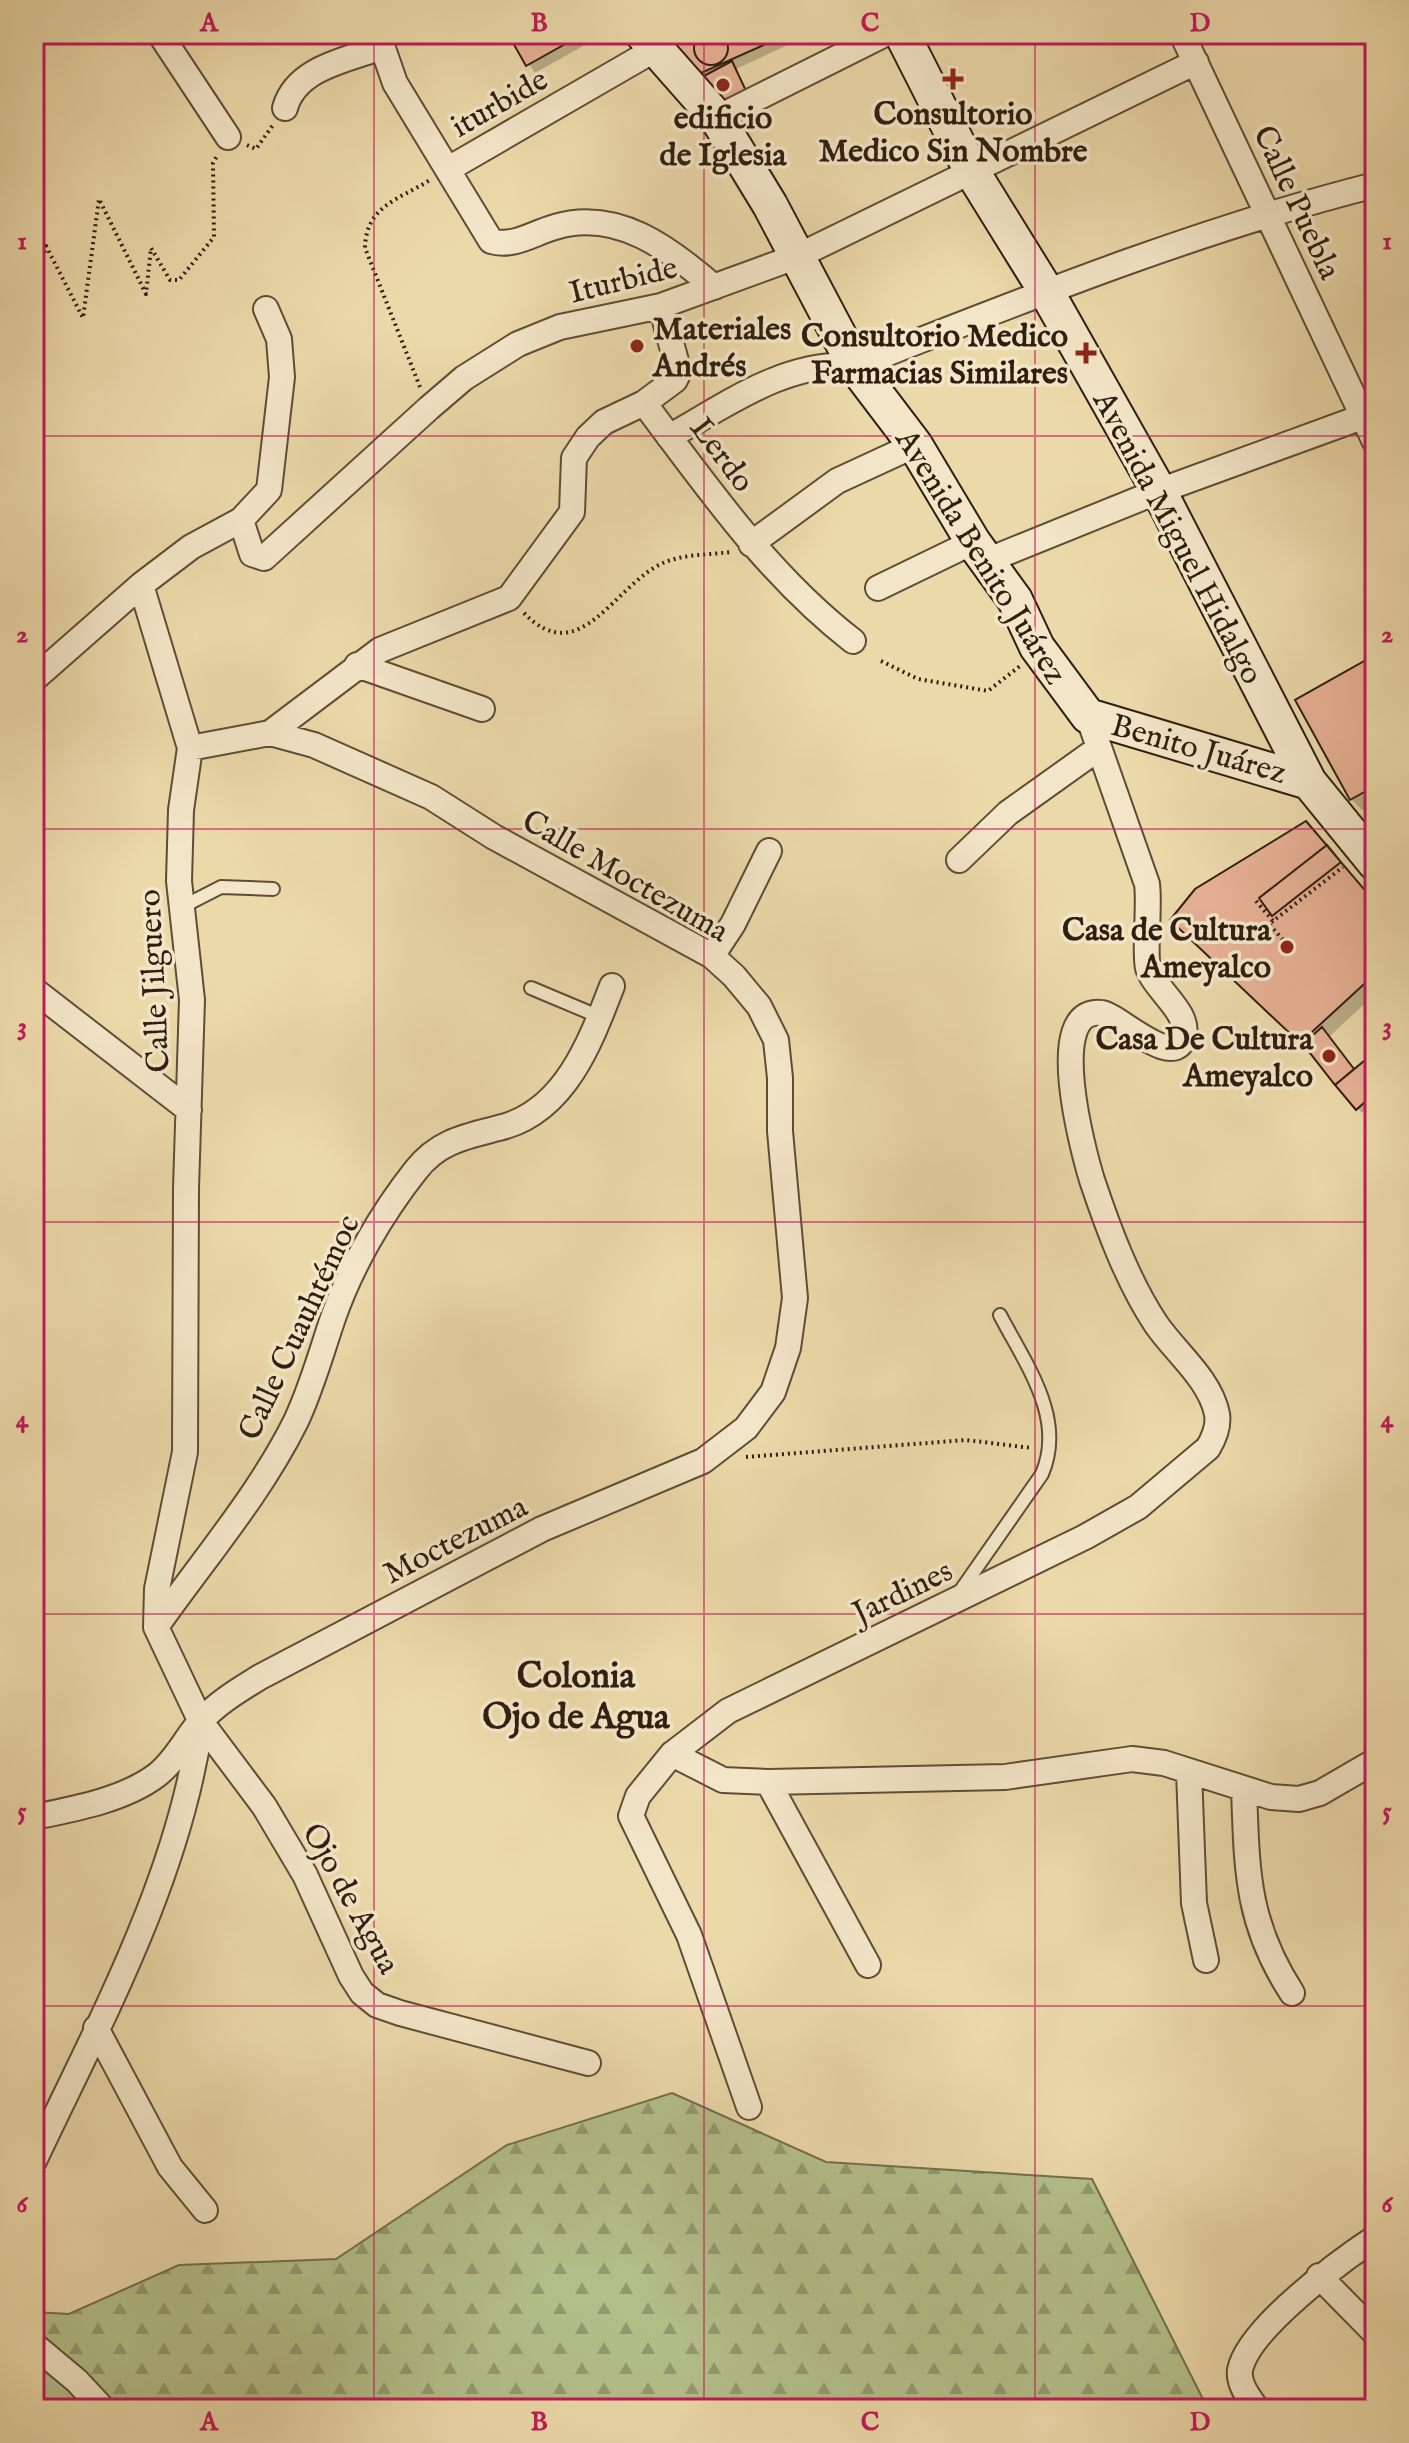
<svg xmlns="http://www.w3.org/2000/svg" width="1409" height="2443" font-family="'IM FELL English',serif">
	<style>
		.forest { fill: url(#forest-firs); stroke: #726f4e; stroke-width: 2 }
		.shadow { fill: #0003 }
		.building { fill: #e7b195; stroke: #2f1e10; stroke-width: 2 }
		.lines { fill: none; stroke-linecap: round; stroke-linejoin: round }
		.lane-casing { stroke: #5e4d36; stroke-width: 16 }
		.street-casing { stroke: #5e4d36; stroke-width: 28 }
		.secondary-casing { stroke: #2f1e10; stroke-width: 38 }
		.path { stroke: #2f1e10; stroke-width: 4; stroke-dasharray: 2 4; stroke-linecap: butt }
		.lane { stroke: #f3e6c8; stroke-width: 12 }
		.street { stroke: #f3e6c8; stroke-width: 24 }
		.secondary { stroke: #f3e6c8; stroke-width: 34 }
		.grid { fill: none; stroke: #c2185b; stroke-width: 2; stroke-opacity: 0.55 }
		.poi-dot { fill: #8f2418; stroke: #f3e6c8; stroke-width: 3 }
		.labels { text-anchor: middle; stroke-width: 7; stroke-linejoin: round; paint-order: stroke }
		.street-label { font-size: 32px; fill: #2f1e10; stroke: #f3e6c8 }
		.poi-label { font-size: 32px; font-weight: bold; fill: #2f1e10; stroke: #f3e6c8; text-anchor: end }
		.quarter-label { font-size: 36px; font-weight: bold; fill: #2f1e10; stroke: #f3e6c8 }
		.neatline { fill: none; stroke: #c2185b; stroke-width: 3 }
		.grid-label { font-size: 26px; text-anchor: middle; font-weight: bold; fill: #c2185b }
	</style>
	<defs>
		<pattern id="forest-firs" width="22" height="20" patternUnits="userSpaceOnUse" patternTransform="scale(2)"><rect width="22" height="20" fill="#b4c08b"/><path d="M5 1l3.5 6h-7zM16 11l3.5 6h-7z" fill="#939b70"/></pattern>
	</defs>
	<rect width="100%" height="100%" fill="#ecd9aa"/>
	<filter id="stains"><feTurbulence type="fractalNoise" baseFrequency=".0025" numOctaves="4"/><feColorMatrix values="0 0 0 0 .2 0 0 0 0 .09 0 0 0 0 .02 0 0 0 .5 -.17"/></filter>
	<radialGradient id="worn" r=".72"><stop offset=".6" stop-color="#630" stop-opacity="0"/><stop offset="1" stop-color="#630" stop-opacity=".3"/></radialGradient>
	<path class="forest" d="M672,2093L826,2162L1092,2179L1208,2409H34V2312L69,2314L179,2265L336,2259L507,2145Z"/>
	<path class="shadow" d="M510,34H533L537,40L547,34H587L592,41L535,73Z
		M699,34H788L792,43L736,69L751,98L722,112L677,44Z
		M1375,658V803L1362,810L1351,799Z
		M1375,903V994L1329,1037L1354,1071L1375,1067V1114L1369,1107L1362,1113L1312,1052L1173,920Z"/>
	<path class="building" d="M694 48a17 17 0 1 1 34 0a17 17 0 1 1-34 0Z
		M508,34H532L534,39L542,34H583L526,66Z
		M694,34H786V35L690,78L674,43Z
		M732,61L747,93L715,109L700,78Z
		M1375,655V786L1350,800L1295,700Z
		M1306,821L1375,902V974L1300,1043L1170,920L1195,889Z
		M1327,845L1341,862L1272,916L1259,898Z
		M1322,1027L1354,1069L1335,1085L1303,1044Z
		M1371,1060L1375,1064V1093L1356,1110L1335,1085L1364,1061Z"/>
	<g class="lines">
		<g class="lane-casing">
			<path id="lane" d="M182,907L221,887L273,889
				M531,988L600,1017
				M959,1593L1042,1474C1066,1418 1026,1365 1000,1315"/>
		</g>
		<g class="street-casing">
			<path id="street" d="M160,34L228,137
				M378,34L395,83L491,241C513,248 533,233 555,227C617,208 670,249 714,287
				M1182,34L1375,442
				M285,108C296,68 346,60 382,47
				M717,118L885,34
				M450,168L654,50
				M644,403C708,488 768,575 853,641
				M669,437C726,405 787,360 855,366C1026,299 1197,230 1375,185
				M241,520L252,554L264,558L429,408L464,378L518,344L560,327L661,306L798,256L1196,62
				M751,544L837,481L915,445
				M986,561L1159,491L1362,417
				M141,585L190,748L181,810L179,881L192,1000L186,1188L185,1452L157,1589L156,1627L201,1722L264,1806L305,1875L351,1976L362,1993L377,2005L400,2013L588,2063
				M878,588L973,542
				M357,665L482,709
				M34,679L141,585L191,547L241,520L269,490L282,377L279,339L266,309
				M1088,716L1147,884C1150,906 1144,953 1148,968C1155,990 1190,1012 1184,1036C1176,1072 1119,1016 1102,1013C1043,1005 1084,1154 1092,1180C1108,1228 1128,1282 1156,1324C1175,1352 1210,1379 1217,1414C1219,1426 1214,1438 1208,1448L1138,1507L1085,1537L728,1711L672,1754L723,1780L768,1782L1005,1777L1132,1759L1164,1763L1271,1797L1299,1799L1320,1793L1375,1761
				M190,748L270,733L380,650L509,598L572,512L574,458L588,437L604,422L644,403L675,380L679,372L661,306
				M959,860L1008,813L1099,748
				M712,956L733,924L769,851
				M34,990L189,1110
				M156,1627C203,1560 260,1494 296,1421C312,1387 321,1353 333,1318C351,1266 382,1213 416,1170C440,1139 470,1136 506,1126C567,1107 591,1040 612,986
				M672,1754L638,1796L631,1816L689,1935L749,2107
				M1189,1772L1194,1903L1206,1960
				M768,1782L868,1965
				M1244,1789C1247,1870 1246,1922 1292,1993
				M34,1817C74,1809 124,1800 157,1775C176,1760 185,1739 200,1722C217,1703 239,1690 260,1677L542,1529L703,1461L746,1428L773,1392L788,1348L795,1298L780,1131V1078L776,1040L759,1006L734,976L712,956L494,837L431,797L314,745L270,733
				M96,2028L170,2167L205,2210
				M34,2161C100,2021 177,1882 200,1728
				M1319,2276L1375,2333
				M34,2345L77,2381L103,2409
				M1257,2409C1249,2398 1238,2384 1240,2370C1248,2329 1340,2261 1375,2238"/>
		</g>
		<g class="secondary-casing">
			<path id="secondary" d="M643,34L717,118L770,205L855,366L915,445L973,542L1015,600L1037,647L1088,716L1309,782
				M902,34L971,170L1046,291L1159,491L1309,782L1375,863"/>
		</g>
		<path class="path" d="M247,145L256,149L273,125
			M34,293L46,246L83,318L99,199L146,294L151,248L170,280H179L214,237L213,163L218,154
			M420,387L365,248C366,206 398,200 430,180
			M524,613C580,671 614,585 663,563C683,554 708,555 731,552
			M881,661L918,679L988,691L1020,666
			M1256,901L1273,921L1343,867
			M1273,921L1269,924L1293,951
			M746,1457L966,1440L1032,1448"/>
		<use href="#lane" class="lane"/>
		<use href="#street" class="street"/>
		<use href="#secondary" class="secondary"/>
	</g>
	<path class="grid" d="M374,34V2409M704,34V2409M1035,34V2409M34,436H1375M34,829H1375M34,1222H1375M34,1614H1375M34,2006H1375"/>
	<g class="poi-dot">
		<path d="M949 67h8v8h8v8h-8v8h-8v-8h-8v-8h8z"/>
		<circle cx="723" cy="85" r="8"/>
		<circle cx="637" cy="346" r="8"/>
		<path d="M1082 341h8v8h8v8h-8v8h-8v-8h-8v-8h8z"/>
		<circle cx="1287" cy="947" r="8"/>
		<circle cx="1329" cy="1056" r="8"/>
	</g>
	<g class="labels">
		<g class="street-label">
			<text transform="translate(499 102) rotate(-30)" y="11">iturbide</text>
			<text transform="translate(1298 202) rotate(65)" y="11">Calle Puebla</text>
			<text transform="translate(623 279) rotate(-14)" y="11">Iturbide</text>
			<text transform="translate(723 454) rotate(53)" y="11">Lerdo</text>
			<text transform="translate(1179 537) rotate(62)" y="11">Avenida Miguel Hidalgo</text>
			<text transform="translate(982 556) rotate(58)" y="11">Avenida Benito Juárez</text>
			<text transform="translate(1199 748) rotate(16)" y="11">Benito Juárez</text>
			<text transform="translate(626 875) rotate(30)" y="11">Calle Moctezuma</text>
			<text transform="translate(153 981) rotate(-93)" y="11">Calle Jilguero</text>
			<text transform="translate(298 1327) rotate(-65)" y="11">Calle Cuauhtémoc</text>
			<text transform="translate(455 1539) rotate(-27)" y="11">Moctezuma</text>
			<text transform="translate(902 1591) rotate(-26)" y="11">Jardines</text>
			<text transform="translate(352 1898) rotate(61)" y="11">Ojo de Agua</text>
		</g>
		<g class="poi-label">
			<text x="953" y="124" text-anchor="middle">Consultorio<tspan x="953" dy="37">Medico Sin Nombre</tspan></text>
			<text x="723" y="128" text-anchor="middle">edificio<tspan x="723" dy="37">de Iglesia</tspan></text>
			<text x="653" y="339" text-anchor="start">Materiales<tspan x="653" dy="37">Andrés</tspan></text>
			<text x="1068" y="346">Consultorio Medico<tspan x="1068" dy="37">Farmacias Similares</tspan></text>
			<text x="1271" y="940">Casa de Cultura<tspan x="1271" dy="37">Ameyalco</tspan></text>
			<text x="1313" y="1049">Casa De Cultura<tspan x="1313" dy="37">Ameyalco</tspan></text>
		</g>
		<g class="quarter-label">
			<text x="576" y="1687">Colonia<tspan x="576" dy="41">Ojo de Agua</tspan></text>
		</g>
	</g>
	<rect width="1409" height="2443" fill="none" stroke="#ecd9aa" stroke-width="88"/>
	<rect x="44" y="44" width="1321" height="2355" class="neatline"/>
	<g class="grid-label">
		<text x="209" y="31">A</text>
		<text x="539" y="31">B</text>
		<text x="870" y="31">C</text>
		<text x="1200" y="31">D</text>
		<text x="22" y="249">1</text>
		<text x="1387" y="249">1</text>
		<text x="22" y="642">2</text>
		<text x="1387" y="642">2</text>
		<text x="22" y="1034">3</text>
		<text x="1387" y="1034">3</text>
		<text x="22" y="1427">4</text>
		<text x="1387" y="1427">4</text>
		<text x="22" y="1819">5</text>
		<text x="1387" y="1819">5</text>
		<text x="22" y="2212">6</text>
		<text x="1387" y="2212">6</text>
		<text x="209" y="2430">A</text>
		<text x="539" y="2430">B</text>
		<text x="870" y="2430">C</text>
		<text x="1200" y="2430">D</text>
	</g>
	<rect width="100%" height="100%" filter="url(#stains)"/>
	<rect width="100%" height="100%" fill="url(#worn)"/>
</svg>
